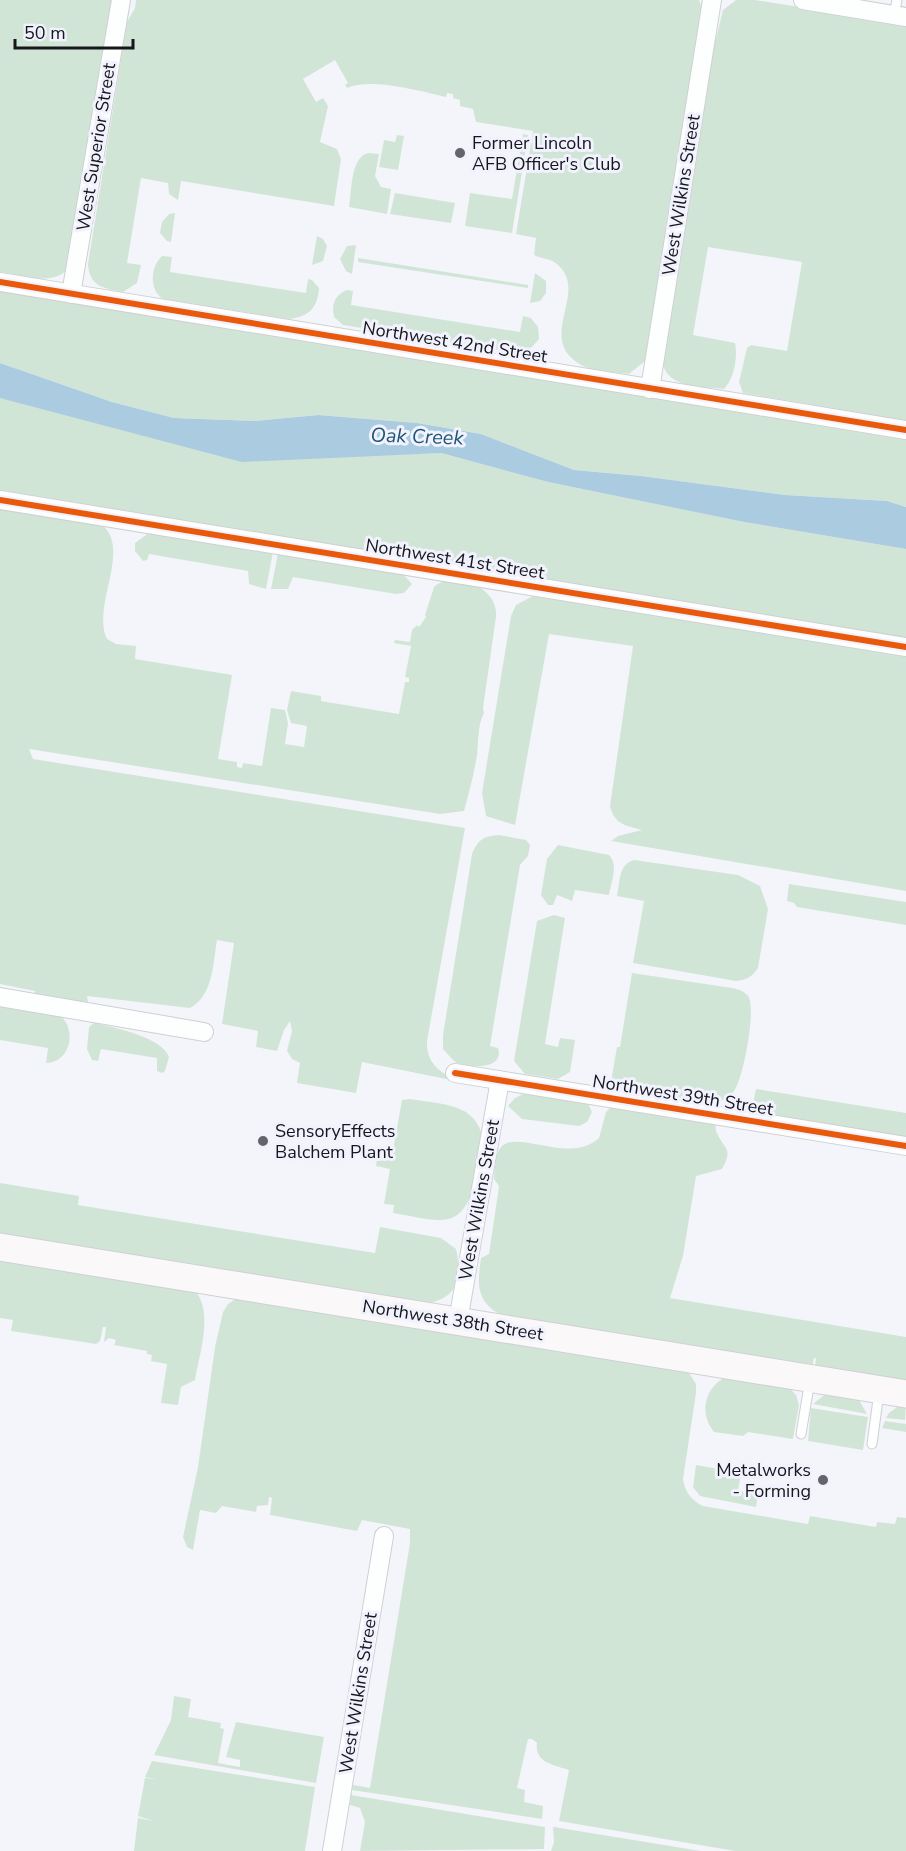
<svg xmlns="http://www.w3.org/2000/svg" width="906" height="1851" font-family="'Nunito Sans',sans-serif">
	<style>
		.green { fill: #d1e5d6 }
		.water { fill: #aacbe0 }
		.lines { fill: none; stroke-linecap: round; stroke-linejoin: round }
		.lane-casing { stroke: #cfd0d4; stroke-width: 11 }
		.street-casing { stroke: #cfd0d4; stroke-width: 20 }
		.secondary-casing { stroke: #cfd0d4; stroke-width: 29 }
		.lane { stroke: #fdfefe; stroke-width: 9 }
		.street { stroke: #fdfefe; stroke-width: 18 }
		.secondary { stroke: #fbf8f9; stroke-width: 27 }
		.cycleway-casing { stroke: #f1f2fe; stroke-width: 10 }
		.cycleway { stroke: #e8590c; stroke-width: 6 }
		.poi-dot { fill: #646569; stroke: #f1f2fe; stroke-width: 2 }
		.labels { text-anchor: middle; stroke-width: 6; stroke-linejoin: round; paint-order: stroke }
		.poi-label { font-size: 18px; fill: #16171b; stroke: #f1f2fe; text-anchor: start }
		.street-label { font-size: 18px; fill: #16171b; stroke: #f1f2fe }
		.water-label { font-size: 20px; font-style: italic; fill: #1e5673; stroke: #f1f2fe }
	</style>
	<rect width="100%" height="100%" fill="#f4f5fb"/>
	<path class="green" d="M0,0H111L113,10L66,271C48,286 21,275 0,272Z
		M136,0H699L702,8L650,357L629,374C616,372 595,372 583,366C533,339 590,294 558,265C551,258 541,259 534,255L536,238L516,234L533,131L476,122L473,109L460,106V100L453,98V94L447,93L446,97C421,91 370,77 347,88L345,85L348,83L335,60L303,79L316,102L323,98L328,106L320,142L337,149L341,159L334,206L181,181L178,200L169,194L168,183L141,178L127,263L141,265L137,283L123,292C104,289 89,286 88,264L127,22L135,8Z
		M736,0H755L906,24V420L743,393L739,382L747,348L751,345L787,351L802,262L708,247L693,335L735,343C738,357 734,379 724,389C700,386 668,389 662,362L713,38L716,39L723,10Z
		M523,134L528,135L512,233L465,226L470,193L512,199Z
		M397,135L404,136L398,170L379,167L384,140L395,142Z
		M368,153L379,154L375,176L381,187L391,189L387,214L349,207C352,191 350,158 368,153Z
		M395,193L455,203L451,223L390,214Z
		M175,213L171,242L167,241L160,233L162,222L169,214Z
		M317,236L323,239L327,246L323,261L312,265Z
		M356,245L352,274L346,271L340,259L347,246Z
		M162,256L172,257L170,272L306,293L308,279L312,280L319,288C318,307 309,317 289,319L163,299C149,290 150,267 162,256Z
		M358,258L528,285V288L358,262Z
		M535,273L546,281V293L540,301L530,303Z
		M0,289L906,437V507L887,501L785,495L641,476L574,470L481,434L417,423L318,415L255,421L174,418L112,402L0,363Z
		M347,290L353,291L351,305L520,332L523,316L531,318L538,327L539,339L532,347L517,353L343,325L334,317C331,304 335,295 347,290Z
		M0,398L346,456L441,453L548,482L744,522L906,549V639L0,491Z
		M0,508L102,525C132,549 91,607 107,639L116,644L136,646L135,659L232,675L218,759L237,762V767L242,768L243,763L262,766L271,708L285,710L288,723L285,744L304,747L307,726L291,723L287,710L291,691L321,696V701L399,714L405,682H409V678L405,677L411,646L394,643L395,640L410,642L412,630L417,625L419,627L426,617L425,615L434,587C452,570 499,586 496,617L483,708L484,713C477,727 479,739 477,755C474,774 469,793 464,811L440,814L29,749L33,759L465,828L427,1041C426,1063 439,1071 456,1081L362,1062L356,1093L297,1083L300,1063L292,1059L287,1051L292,1031L290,1021L284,1030L277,1051L256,1047L258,1031L222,1024L234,943L217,940C213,964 213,996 190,1008L87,996L88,1002L34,996L35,991L0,984Z
		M150,532L273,552L266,589L249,584L248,571L149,554L147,560L143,561L135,551V543Z
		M278,553L403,574L412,584L404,593L396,594L293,577L288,589H271Z
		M533,596L906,656V891L611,841L618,836L642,830C626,826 614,824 610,806L633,646L549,634L515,825L486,816L482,793L511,616L516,605Z
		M499,835L526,840L530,845L528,856L520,865L490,1046L498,1048C505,1070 469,1068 457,1063C452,1060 447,1053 443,1049V1035L472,854C478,840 483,836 499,835Z
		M558,845L609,855C619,865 611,882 609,895L575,890L572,901L557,895L553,905H548L541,895L547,859Z
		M634,860L738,875L760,886L768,909L758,968C752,977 747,980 736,981L633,963L644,901L617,896C620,883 618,864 634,860Z
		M789,884L906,902V925L797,907L794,903L787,901Z
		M554,915L565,918L545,1044L558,1047L560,1038L575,1040L570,1072L558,1079L525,1074L514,1061L537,921Z
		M632,973L732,988C738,989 744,991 748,996C757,1007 743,1080 734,1091C727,1100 720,1102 710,1103L622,1090L614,1085L612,1076L617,1047H620Z
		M0,1006L61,1016C77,1031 70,1063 46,1063L48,1048L0,1040Z
		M94,1023C113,1027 162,1037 169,1057L165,1071L162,1073L157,1071V1058L101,1049L98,1061L92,1060L87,1049L89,1027Z
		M756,1089L906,1113V1137L778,1116L753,1104Z
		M525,1093L587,1101L592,1112L587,1122L579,1126L522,1119L508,1106L515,1098Z
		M410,1099C436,1104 472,1102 481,1132C477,1159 479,1222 439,1220C424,1220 408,1215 393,1213L394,1205L384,1204L390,1169L376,1166L377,1158L388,1160L389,1156H392L402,1100Z
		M613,1105L715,1123C716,1126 715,1130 717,1133C724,1150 734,1147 722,1169L696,1176L683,1256L670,1298L906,1337V1381L815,1367L816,1358H814L812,1367L503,1316C476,1302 477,1285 481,1258L489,1254L499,1186L494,1179C495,1169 494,1155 501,1147C518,1129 570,1165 599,1138L606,1112Z
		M0,1183L79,1196L78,1205L375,1253L380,1227L441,1238L456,1249C464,1284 454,1303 416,1304L0,1234Z
		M0,1253L195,1291C214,1312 199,1355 195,1380L181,1387L178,1405L161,1403L167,1364L151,1361L152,1355L147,1354V1351L114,1345L116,1340L109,1338L104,1342L106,1327H103L100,1341L96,1344L11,1331L13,1320L0,1318Z
		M237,1298L688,1371L696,1384V1393L683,1479C685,1492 691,1500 703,1506L808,1524L810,1516L876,1527L877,1522L895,1524L897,1517L906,1518V1851H735L559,1821L569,1770C553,1765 534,1762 537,1743L532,1739H528L517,1788L525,1790L524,1802L543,1806L542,1819L352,1790L353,1785L370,1788L410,1543V1529L362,1520L357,1531L270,1515L272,1498L269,1497L268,1505L257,1506L256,1512L222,1506L216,1513L200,1510L193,1550L187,1547L183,1537L198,1467L215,1347L223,1312L228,1304Z
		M728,1376L788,1386L796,1395L799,1405L793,1439L748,1432L743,1436L714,1432C698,1412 705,1386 728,1376Z
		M828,1392L858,1398L867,1414L813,1404Z
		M901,1404H906L905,1420L886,1418L889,1413Z
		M811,1408L868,1417L863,1450L808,1441Z
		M885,1421L906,1424V1432L882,1428Z
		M696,1465L725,1470L726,1466L742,1468L738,1491L758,1494L756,1507L700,1496L693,1487Z
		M174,1696L191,1699L188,1717L221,1723L220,1728L224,1729L218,1763L240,1767V1760L226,1757L236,1722L324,1737L316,1783L154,1755L171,1720Z
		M152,1761L315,1787L305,1851H134L138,1818L153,1821L138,1816L145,1778L155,1779L145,1777Z
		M351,1795L545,1827L544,1849L360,1851L365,1822L360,1808L350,1805Z
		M553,1827H554L701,1851H551L554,1842Z"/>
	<path class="water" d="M0,363L112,402L174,418L255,421L318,415L417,423L481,434L574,470L641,476L785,495L887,501L906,507V549L744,522L548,482L441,453L242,462L0,398Z"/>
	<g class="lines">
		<g class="lane-casing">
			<path id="lane" d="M894,15L897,0
				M801,1434L810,1380
				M872,1444L879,1392"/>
		</g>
		<g class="street-casing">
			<path id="street" d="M803,0L906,17
				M0,282L906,430
				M71,294L121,0
				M650,389L712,0
				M0,500L906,647
				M0,997L204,1032
				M455,1073L906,1146
				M458,1321L500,1080
				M332,1851L384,1536"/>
		</g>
		<g class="secondary-casing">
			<path id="secondary" d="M0,1247L906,1394"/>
		</g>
		<use href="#lane" class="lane"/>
		<use href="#street" class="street"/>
		<use href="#secondary" class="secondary"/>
		<g class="cycleway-casing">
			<path id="cycleway" d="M0,282L906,430
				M0,500L906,647
				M455,1073L906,1146"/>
		</g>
		<use href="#cycleway" class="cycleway"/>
	</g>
	<g class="poi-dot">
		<circle cx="460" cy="153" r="6"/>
		<circle cx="263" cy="1141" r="6"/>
		<circle cx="823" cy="1480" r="6"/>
	</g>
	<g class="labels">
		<g class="poi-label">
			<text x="472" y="149">Former Lincoln<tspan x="472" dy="21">AFB Officer's Club</tspan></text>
			<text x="275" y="1137">SensoryEffects<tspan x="275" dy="21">Balchem Plant</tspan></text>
			<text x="811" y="1476" text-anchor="end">Metalworks<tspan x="811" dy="21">- Forming</tspan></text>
		</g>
		<g class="street-label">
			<text transform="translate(96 147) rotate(-81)" y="6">West Superior Street</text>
			<text transform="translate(681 195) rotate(-81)" y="6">West Wilkins Street</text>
			<text transform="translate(455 342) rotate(9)" y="6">Northwest 42nd Street</text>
			<text transform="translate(455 559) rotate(9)" y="6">Northwest 41st Street</text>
			<text transform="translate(683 1095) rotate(9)" y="6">Northwest 39th Street</text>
			<text transform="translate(479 1200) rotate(-80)" y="6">West Wilkins Street</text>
			<text transform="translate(453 1320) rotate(9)" y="6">Northwest 38th Street</text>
			<text transform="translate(358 1693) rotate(-81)" y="6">West Wilkins Street</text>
		</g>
		<g class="water-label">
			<text transform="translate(417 436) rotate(2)" y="7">Oak Creek</text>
		</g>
	</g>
	<path d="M15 39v9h118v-9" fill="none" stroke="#16171b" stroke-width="3"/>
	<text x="24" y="39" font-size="18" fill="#16171b" stroke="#f1f2fe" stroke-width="4.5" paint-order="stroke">50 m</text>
</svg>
